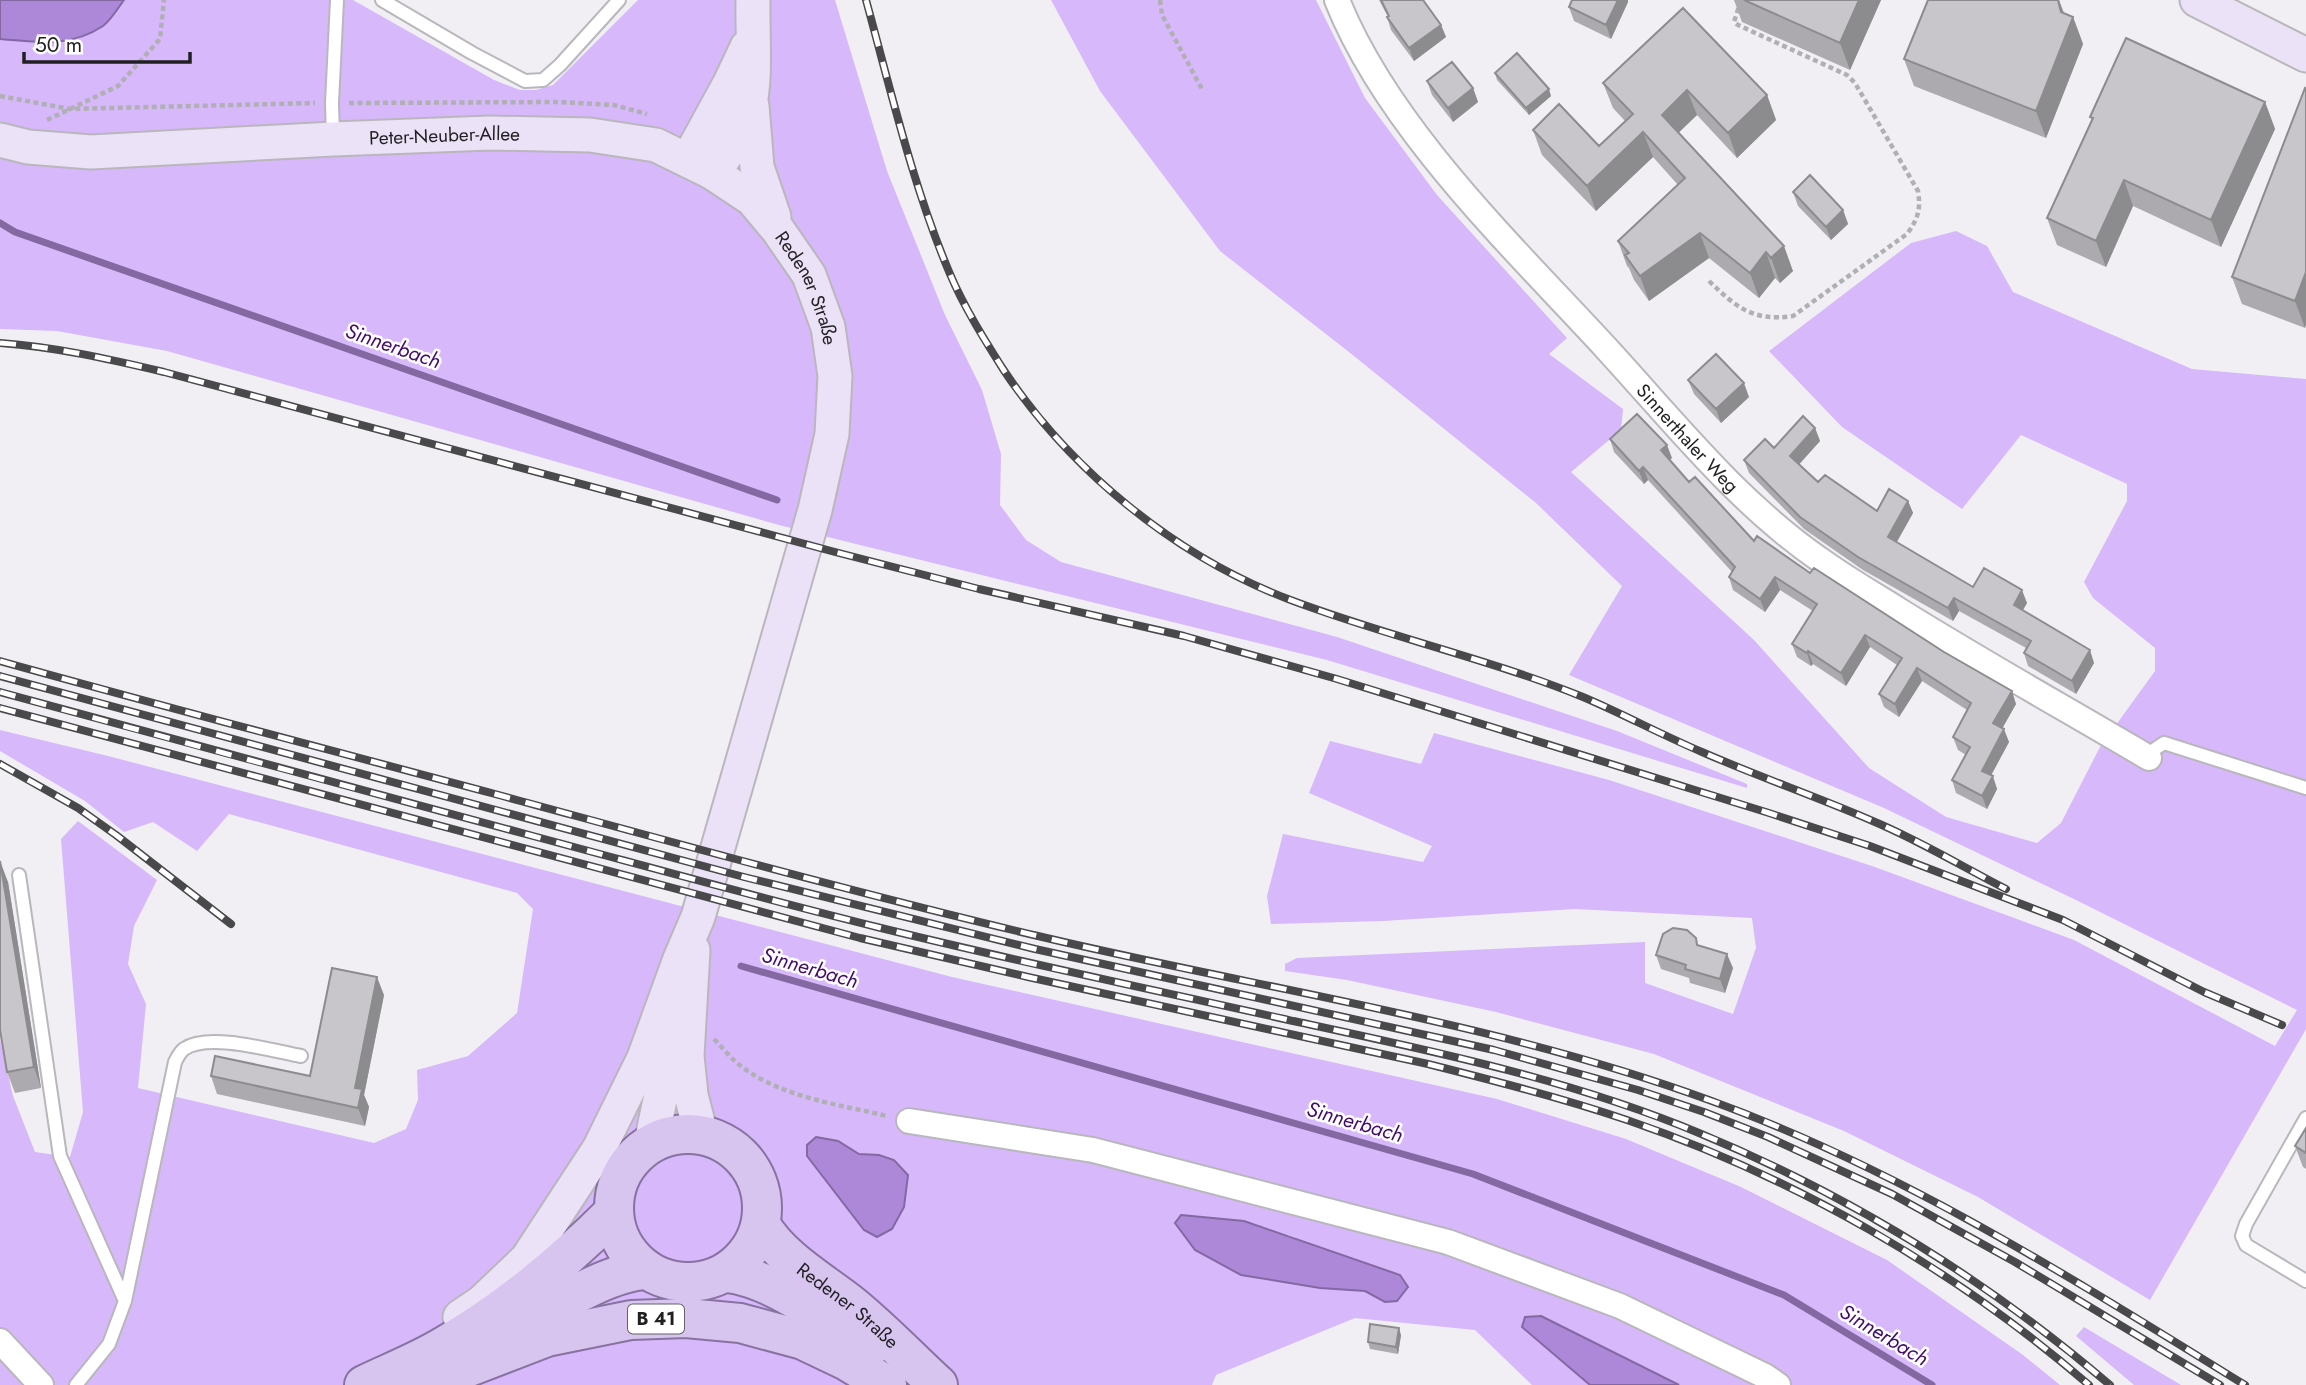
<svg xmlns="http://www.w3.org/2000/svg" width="2306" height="1385" font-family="Jost,sans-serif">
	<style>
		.green { fill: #d6b8fb; fill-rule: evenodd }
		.water { fill: #ad88d9; stroke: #8368a2; stroke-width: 2 }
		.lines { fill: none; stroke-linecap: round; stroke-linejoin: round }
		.stream { stroke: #8368a2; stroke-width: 7 }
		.lane-casing { stroke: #b9b7bc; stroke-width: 16 }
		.street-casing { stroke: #b9b7bc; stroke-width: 28 }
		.secondary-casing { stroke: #b9b7bc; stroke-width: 37 }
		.primary-casing { stroke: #8772a0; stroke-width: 42 }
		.path { stroke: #b0afb3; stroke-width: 4.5; stroke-dasharray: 5 3.5; stroke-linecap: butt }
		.lane { stroke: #fff; stroke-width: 12 }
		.street { stroke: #fff; stroke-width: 24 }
		.secondary { stroke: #ece2f7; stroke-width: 33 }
		.primary { stroke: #d8c5ef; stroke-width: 38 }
		.rail-casing { stroke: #49484b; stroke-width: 8 }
		.rail { stroke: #fff; stroke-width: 5; stroke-dasharray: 16; stroke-linecap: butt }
		.wall { fill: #acaaaf }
		.shaded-wall { fill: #8c8b8e }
		.building { fill: #c8c6cb; stroke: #8c8b8e; stroke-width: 2 }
		.labels { text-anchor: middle; stroke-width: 5; stroke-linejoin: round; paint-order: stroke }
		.shield { fill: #fff; stroke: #636264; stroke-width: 2 }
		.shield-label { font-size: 18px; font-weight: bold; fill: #201f21 }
		.street-label { font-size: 19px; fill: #201f21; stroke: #fff }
		.water-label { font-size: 21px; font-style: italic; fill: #440a6d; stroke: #fff }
	</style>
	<rect width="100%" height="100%" fill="#f1eff4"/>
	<path class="green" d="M124,0H353L494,80L520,90H536L553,85L638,0H835L887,171L945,315L982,390L1001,454L1000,505L1026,540L1061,562L1337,637L1617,731L1747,784V788L1327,660L779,525L167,351L57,331L0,329V39L40,43L105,25Z
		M1051,0H1316L1365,98L1437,195L1567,338L1549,354L1623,409L1621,430L1571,472L1754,640L1869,768L1946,817L2037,843L2061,823L2100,747L2155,671V648L2093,598L2084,582L2127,501V484L2021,435L1962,509L1842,427L1769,351L1911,243L1956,231L1987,246L2013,292L2192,369L2306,379V1029L2150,1300L1978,1197L1844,1131L1654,1054L1496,1012L1347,980L1285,971V964L1297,958L1645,942V983L1733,1014L1756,948L1752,918L1575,909L1383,921L1271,924L1267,896L1283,834L1423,862L1432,846L1309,793L1330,741L1421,764L1434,733L1609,780L1872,866L2074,940L2275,1046L2297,1010L2076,900L1884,808L1569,675L1622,586L1536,503L1354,356L1220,251L1100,91Z
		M0,730L108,756L952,977L1497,1099L1626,1139L1741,1187L1887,1260L2023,1355L2060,1385H1679L1541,1316L1522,1327L1590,1385H1532L1475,1330L1355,1318L1216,1375L1212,1385H0V1039L13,1096L35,1152L70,1157L83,1112L61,839L78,821L157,880L134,926L128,964L146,1004L138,1088L374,1143L406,1129L418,1100L417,1070L468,1056L517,1013L533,909L517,893L229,814L197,851L153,822L124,832L85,801L0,751ZM838,1141L859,1154L877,1236L864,1230L807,1156ZM1181,1215L1244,1222L1294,1237L1385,1302L1365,1291L1320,1288L1241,1275Z
		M2084,1327L2181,1385H2134L2076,1336Z"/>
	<path class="water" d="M0,0H124C118,8 111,20 103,26C70,48 37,42 0,39Z
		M816,1137L838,1141L859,1154L879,1155L894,1160L908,1175L904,1207L892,1229L877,1237L864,1230L807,1156V1145Z
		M1181,1215L1244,1221L1400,1275L1408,1287L1397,1301L1385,1302L1365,1291L1320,1288L1241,1275L1195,1250L1175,1223Z
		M1541,1316L1679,1385H1590L1522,1327L1525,1317Z"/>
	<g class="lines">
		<path class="stream" d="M0,223L15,232L777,500
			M741,966L1473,1174L1784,1295L1932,1385"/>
		<g class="lane-casing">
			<path id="lane" d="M382,0L472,53L525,81L543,80L560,65L619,0
				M333,138L332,103L337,0
				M2149,758L2155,749L2164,743L2306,788
				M19,875L60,1156L125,1301
				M2306,1118L2246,1224L2242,1236L2246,1245L2306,1281
				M76,1385L109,1344L125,1301L175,1062C177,1058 180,1052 184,1049C209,1032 273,1051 301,1056"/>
		</g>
		<g class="street-casing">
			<g id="street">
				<path id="s1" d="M1337,0C1388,128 1513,247 1606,348C1673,421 1737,502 1819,559C1845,578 1873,594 1900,611C1982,662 2066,709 2149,758"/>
				<path d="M909,1121L1093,1150L1448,1242L1620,1306L1765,1376L1778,1385"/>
				<path d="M0,1341L41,1385"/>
			</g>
		</g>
		<g class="secondary-casing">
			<g id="secondary">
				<path d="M2197,0L2306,55"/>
				<path d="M752,106L757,167L774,217"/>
				<path id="s2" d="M0,140L28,147L91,152L333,139L490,133L590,135L656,145L713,173L752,199L778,230L809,275L828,327L835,376L832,434L815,510L698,917L680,959L644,1058L599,1149L527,1259L482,1302L460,1317"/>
				<path d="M688,160L730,83L747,47"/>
				<path d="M713,173C725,157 737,140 745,121C758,92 752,33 753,0"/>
				<path d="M693,950L687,1056L691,1095L701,1134"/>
				<path d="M651,1143L674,1032"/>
			</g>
		</g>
		<g class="primary-casing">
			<g id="primary">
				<circle cx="688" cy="1208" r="74"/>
				<path id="s3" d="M761,1225C782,1260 823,1282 854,1307C883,1331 910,1359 938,1385"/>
				<path d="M727,1273C776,1279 830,1321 867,1351"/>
				<path d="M508,1332C546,1312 606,1271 647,1270"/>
				<path d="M364,1385C391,1372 420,1361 446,1345C508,1309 563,1263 614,1212"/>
				<path d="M422,1385L547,1337L631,1320L686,1318L740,1323L803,1340L845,1360L887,1385"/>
			</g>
		</g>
		<path class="path" d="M1160,0L1162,15L1203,91
			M0,96L70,109L315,103
			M349,103L559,102L614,105L647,114
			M47,120L118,86L160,39L164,0
			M1709,281C1736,307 1753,322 1793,316L1907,234C1918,219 1921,209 1918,191L1855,83L1847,75L1738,25L1734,22L1741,0
			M714,1039C722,1047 729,1056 737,1063C778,1097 837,1104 887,1116"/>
		<use href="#lane" class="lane"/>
		<use href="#street" class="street"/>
		<use href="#secondary" class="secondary"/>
		<use href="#primary" class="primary"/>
		<g class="rail-casing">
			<path id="rail" d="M866,0C891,91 913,187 950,274C964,307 984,339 1003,369C1070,470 1175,556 1288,599C1385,636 1487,658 1583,697C1623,714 1662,735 1702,752C1759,777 1818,797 1875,822C1920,841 1963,867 2006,889
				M0,343C56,347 109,359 164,372L835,552L979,589L1184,636L1337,679L1769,813L1870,846L2063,920L2204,992L2282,1025
				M0,661C165,707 330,750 495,794C676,843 856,893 1038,936C1261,989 1493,1021 1709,1100C1900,1169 2073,1279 2245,1385
				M0,676L744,877L1035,949L1494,1050L1638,1090L1704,1112L1768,1137L1892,1194L2015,1262L2220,1385
				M0,692C177,741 355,788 533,836C649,867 764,899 881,928C1019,962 1159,991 1298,1022C1433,1051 1572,1080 1699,1133C1849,1195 1987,1280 2110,1385
				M0,708L860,938L1028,977L1428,1064C1495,1081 1562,1098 1627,1120C1794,1177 1955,1269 2089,1385
				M0,764L78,808L116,835L231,924"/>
		</g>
		<use href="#rail" class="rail"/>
	</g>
	<path class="wall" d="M1379,0H1423L1441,25L1446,37L1414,61L1391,30L1387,17H1388Z
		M1572,0H1628V2L1611,39L1574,21L1569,7Z
		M1734,0H1881L1850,70L1742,22Z
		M2064,13L2073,17L2083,44L2046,138L1914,86L1904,59Z
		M1495,73L1551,96L1529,115L1497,80Z
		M1427,81L1473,88L1478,102L1453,122L1432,95Z
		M1603,83L1767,95L1776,120L1737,158L1697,115L1678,133L1793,271L1780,283L1775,278L1759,298L1709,258L1649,301L1634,280L1629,268L1627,266L1618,241L1678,185L1653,157L1596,211L1542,155L1533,130L1599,146L1625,121L1613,108Z
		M2305,88V328L2242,304L2232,277Z
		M2265,102L2275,129L2221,247L2133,206L2106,267L2057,245L2047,218L2092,121L2090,117Z
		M1793,192L1843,210L1848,224L1831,240L1798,206Z
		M1688,380L1749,397L1721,423L1694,394Z
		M1815,428L1820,441L1799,464L1818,482L1877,511L1908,501L1913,513L1897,542L1973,587L2027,603L2023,610L2094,663L2076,694L2028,666L2024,653L2026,648L1959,611L1953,621L1863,570L1804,529L1749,473L1744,460L1774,448Z
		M1610,439L1672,458L1669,460L1689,482L1754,541L1810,573L2016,704L2002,728L2009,742L1991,775L1997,789L1987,809L1956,793L1952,780L1966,755L1958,750L1953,737L1967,710L1922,681L1899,717L1884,707L1879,694L1897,665L1870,647L1846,686L1813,664L1811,666L1797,657L1792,644L1813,611L1780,590L1765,612L1733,590L1729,577L1732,572L1648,480L1644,484L1614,452Z
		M8,882L41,1088L15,1093L7,1072Z
		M1698,945L1733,968L1725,993L1690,983L1689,978L1661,969L1656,955Z
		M384,995L364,1095L369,1107L365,1126L217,1094L211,1076H310Z
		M2306,1128V1169L2303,1167L2295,1146Z
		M1401,1335L1398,1354L1370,1349L1368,1342Z"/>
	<path class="shaded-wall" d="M1618,0H1628V2L1611,39L1606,25Z
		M1859,0H1881L1850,70L1840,43Z
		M2058,0H2059L2065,16L2073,17L2083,44L2046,138L2036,111L2061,12Z
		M1441,25L1446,37L1414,61L1409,48Z
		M1473,88L1478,102L1453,122L1448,108Z
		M1549,89L1551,96L1529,115L1526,108Z
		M1687,90L1697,115L1671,140L1662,115Z
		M1767,95L1776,120L1737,158L1728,133Z
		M2265,102L2275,129L2221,247L2211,220Z
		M1643,132L1653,157L1596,211L1587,186Z
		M2124,180L2133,206L2106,267L2096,241Z
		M1843,210L1848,224L1831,240L1826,227Z
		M1700,233L1709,258L1649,301L1640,276Z
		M1784,246L1793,271L1780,283L1771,258Z
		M1766,252L1775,278L1759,298L1750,273Z
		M2306,272V325L2305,328L2295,301Z
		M1744,383L1749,397L1721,423L1716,409Z
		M1815,428L1820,441L1795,469L1790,456Z
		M1667,445L1672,458L1666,463L1661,450Z
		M1643,467L1648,480L1644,484L1639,471Z
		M1908,501L1913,513L1892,550L1888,537Z
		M1775,577L1780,590L1765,612L1760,599Z
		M2022,590L2027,603L2018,618L2014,605Z
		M1954,598L1959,611L1953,621L1948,608Z
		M1865,635L1870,647L1846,686L1841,673Z
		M2090,650L2094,663L2076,694L2072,681Z
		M1808,651L1813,664L1811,666L1807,653Z
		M1917,668L1922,681L1899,717L1895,704Z
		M2012,691L2016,704L1998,736L1993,723Z
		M2004,729L2009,742L1987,783L1982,771Z
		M1993,776L1997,789L1987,809L1982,796Z
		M0,861L8,882L41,1088L34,1067Z
		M1727,954L1733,968L1725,993L1720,979Z
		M377,977L384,995L364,1095L369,1107L365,1126L358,1108L355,1088Z
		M1399,1328L1401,1335L1398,1354L1396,1347Z"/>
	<path class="building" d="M1381,0H1423L1441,25L1409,48L1387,17L1389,16Z
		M1572,0H1618L1606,25L1569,7Z
		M1744,0H1859L1840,43Z
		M1928,0H2058L2061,12L2073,17L2036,111L1904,59Z
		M1683,8L1767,95L1728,133L1687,90L1662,115L1784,246L1771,258L1766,252L1750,273L1700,233L1640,276L1625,255L1629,253L1618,241L1685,178L1643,132L1587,186L1533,130L1559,104L1599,146L1633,114L1603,83Z
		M2126,38L2265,102L2211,220L2124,180L2096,241L2047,218L2093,118L2090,117Z
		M1517,53L1549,89L1526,108L1495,73Z
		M1452,62L1473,88L1448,108L1427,81Z
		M2305,88L2306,89V272L2295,301L2232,277Z
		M1810,175L1843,210L1826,227L1793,192Z
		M1716,354L1744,383L1716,409L1688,380Z
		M1637,414L1667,445L1661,450L1689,482L1695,477L1754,541L1757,536L1810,573L1814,568L1944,652L2012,691L1993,723L2004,729L1982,771L1993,776L1982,796L1952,780L1970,747L1953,737L1971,703L1917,668L1895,704L1879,694L1902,658L1865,635L1841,673L1808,651L1807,653L1792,644L1817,604L1775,577L1760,599L1729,577L1735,567L1643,467L1639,471L1610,439Z
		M1803,416L1815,428L1790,456L1818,482L1825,475L1877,511L1889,489L1908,501L1888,537L1973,587L1984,568L2022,590L2014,605L2090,650L2072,681L2024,653L2031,641L1954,598L1948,608L1858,557L1800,517L1744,460L1765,439L1774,448Z
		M0,861L34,1067L7,1072L0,1030Z
		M1673,928L1687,930L1696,938L1697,945L1727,954L1720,979L1685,969L1686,965L1656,955L1663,934Z
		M332,968L377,977L355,1088L362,1089L358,1108L211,1076L215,1056L310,1076Z
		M2306,1128V1153L2295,1146Z
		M1370,1324L1399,1328L1396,1347L1368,1342Z"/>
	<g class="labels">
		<rect class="shield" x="628" y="1304.5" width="56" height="29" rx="5"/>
		<g class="shield-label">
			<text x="656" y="1325">B 41</text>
		</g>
		<g class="street-label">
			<text dy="7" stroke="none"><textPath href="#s2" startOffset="446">Peter-Neuber-Allee</textPath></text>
			<text dy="7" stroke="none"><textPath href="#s2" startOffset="875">Redener Straße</textPath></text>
			<text dy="7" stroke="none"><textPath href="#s1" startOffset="564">Sinnerthaler Weg</textPath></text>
			<text dy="7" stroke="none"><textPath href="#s3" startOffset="119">Redener Straße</textPath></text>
		</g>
		<g class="water-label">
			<text transform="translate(393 346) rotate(19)" y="7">Sinnerbach</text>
			<text transform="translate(810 968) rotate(16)" y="7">Sinnerbach</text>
			<text transform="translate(1355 1122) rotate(16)" y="7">Sinnerbach</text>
			<text transform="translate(1884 1335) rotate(31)" y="7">Sinnerbach</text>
		</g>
	</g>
	<path d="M24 52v10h166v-10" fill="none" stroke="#201f21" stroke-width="3.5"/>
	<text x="35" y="52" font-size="21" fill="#201f21" stroke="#ffffff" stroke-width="5" paint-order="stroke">50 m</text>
</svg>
